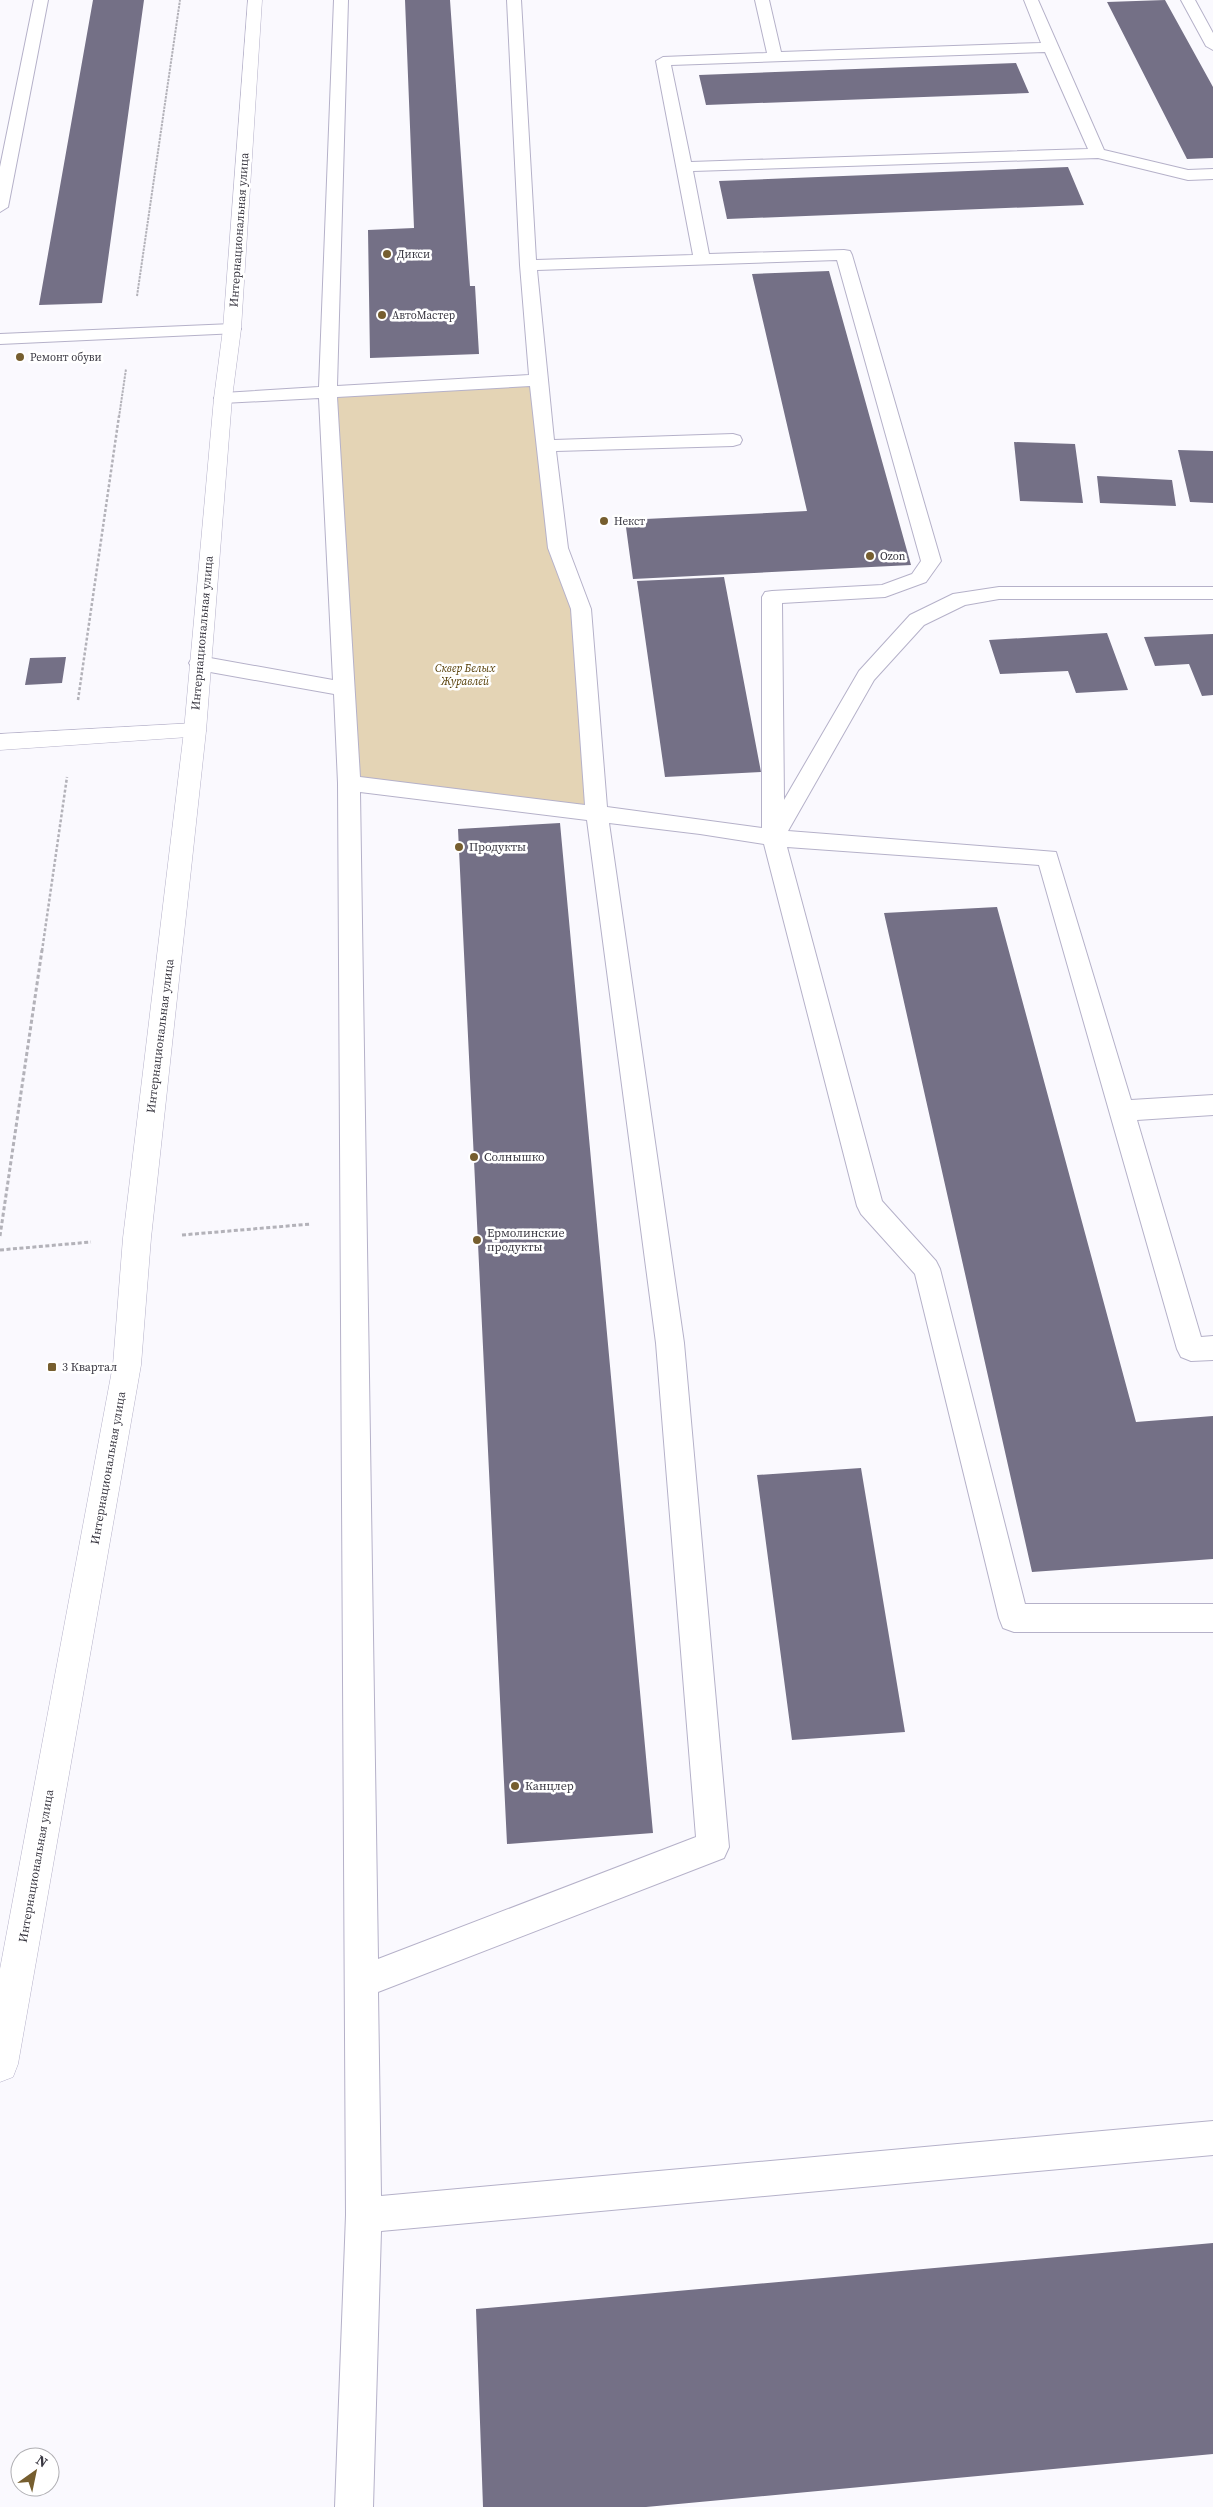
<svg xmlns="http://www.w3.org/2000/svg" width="1213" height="2507" font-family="'Source Serif 4',serif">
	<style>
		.green { fill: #e4d4b5 }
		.building { fill: #747086 }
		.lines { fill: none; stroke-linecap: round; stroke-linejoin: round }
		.lane-casing { stroke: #b5b1c9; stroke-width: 2 }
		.street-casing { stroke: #b5b1c9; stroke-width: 1 }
		.secondary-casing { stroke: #b5b1c9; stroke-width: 1 }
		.path-far2 { stroke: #b3b2b9; stroke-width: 2; stroke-dasharray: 2.5 1; stroke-linecap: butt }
		.path-far1 { stroke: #b3b2b9; stroke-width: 2.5; stroke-dasharray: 3 2; stroke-linecap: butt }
		.path { stroke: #b3b2b9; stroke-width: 3; stroke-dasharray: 4 2.5; stroke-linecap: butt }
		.lane { fill: #fff; fill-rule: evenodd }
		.street { fill: #fff; fill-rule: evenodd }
		.secondary { fill: #fff; fill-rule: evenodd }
		.poi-dot { fill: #765e2f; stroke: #fff; stroke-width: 2 }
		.labels { text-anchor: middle; stroke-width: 5; stroke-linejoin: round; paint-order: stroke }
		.far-poi-label { font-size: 11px; fill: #393741; stroke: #fff; text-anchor: start }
		.far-park-label { font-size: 11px; font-style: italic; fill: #523a00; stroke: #fff }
		.street-label { font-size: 12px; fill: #393741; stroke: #fff }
		.poi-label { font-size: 12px; fill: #393741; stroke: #fff; text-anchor: start }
	</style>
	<rect width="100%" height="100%" fill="#faf9fe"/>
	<path class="green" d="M538,380L558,548L581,609L597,814L349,783L328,392Z"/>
	<path class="building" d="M93,0H144L102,303L39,305Z
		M405,0H450L470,286H475L479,354L370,358L368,230L414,228Z
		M1165,0L1213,87V158L1187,159L1107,2Z
		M1016,63L1029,93L706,105L699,75Z
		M1068,167L1084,205L727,219L719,181Z
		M829,271L911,565L633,579L625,520L807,511L752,274Z
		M1014,442L1075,444L1083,503L1020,501Z
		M1178,450L1213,451V503L1190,502Z
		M1097,476L1172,480L1176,506L1100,503Z
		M724,577L761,772L665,777L637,581Z
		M1107,633L1128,690L1076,693L1068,671L1000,674L989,640Z
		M1213,634V695L1202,696L1189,664L1155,666L1144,637Z
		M66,657L62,683L25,685L30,658Z
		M560,823L653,1833L507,1844L458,829Z
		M997,907L1136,1422L1213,1416V1559L1032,1572L884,913Z
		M861,1468L905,1732L792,1740L757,1475Z
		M1213,2243V2454L646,2507H483L476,2309Z"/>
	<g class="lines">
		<g class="lane-casing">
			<path id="lane" d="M34,0H48L8,207L0,212V167Z
				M334,0H348L337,386L529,375L520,265L507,0H521L536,260L693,255L656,61L663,57L767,53L755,0H769L781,52L1041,43L1024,0H1038L1104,150L1188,170L1213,169V179L1188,180L1098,158L693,171L709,254L844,250L850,251L852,255L941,561L926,582L885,597L782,603L784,800L859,671L910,615L953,594L999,587H1213V599H999L965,605L924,625L874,680L788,831L1056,852L1131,1100L1213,1095V1115L1137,1120L1201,1337L1213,1336V1360L1191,1361L1181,1357L1177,1349L1039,865L787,847L882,1201L936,1261L940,1269L1025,1604H1213V1632H1014L1003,1628L999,1618L915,1274L861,1214L857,1206L764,844L700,834L609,823L684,1343L729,1847L724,1858L378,1992L381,2196L1213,2121V2155L381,2231L373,2507H335L346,2215L338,783L334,694L199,670L192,668L189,663L192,658L199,656L333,680L319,398L223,403L217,402L214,398L217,394L223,393L319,387ZM1045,52L1088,149L691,162L671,65ZM837,260L921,561L912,574L882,585L772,591L765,592L762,597V828L607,807L591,609L568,548L556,451L733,446L740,444L742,440L740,436L733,434L554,440L537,270ZM530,386L548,548L571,609L585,805L360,777L337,397ZM360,792L587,820L656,1343L696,1837L378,1959Z
				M1181,0H1195L1213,33V50L1206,46Z
				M232,324L238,325L241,329L238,333L0,344V334Z"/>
		</g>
		<g class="street-casing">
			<path id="street" d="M195,723L203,726L206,731L203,736L0,750V734Z"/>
		</g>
		<g class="secondary-casing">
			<path id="secondary" d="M248,0H262L241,329L232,398L206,731L151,1238L141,1365L18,2064L13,2077L0,2082V1969L113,1365L123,1238L184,731L214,398L223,329Z"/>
		</g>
		<path class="path-far2" d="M137,296L180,0
			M119,417L126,369"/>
		<path class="path-far1" d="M78,700L119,416
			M42,951L67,777"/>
		<path class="path" d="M182,1235L311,1224
			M0,1236L42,950
			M0,1250L91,1242"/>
		<use href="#lane" class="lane"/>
		<use href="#street" class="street"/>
		<use href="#secondary" class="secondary"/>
	</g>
	<g class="poi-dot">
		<circle cx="387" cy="254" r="5"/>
		<circle cx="382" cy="315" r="5"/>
		<circle cx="20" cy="357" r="5"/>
		<circle cx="604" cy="521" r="5"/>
		<circle cx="870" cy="556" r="5"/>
		<circle cx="459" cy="847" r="5"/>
		<circle cx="474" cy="1157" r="5"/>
		<circle cx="477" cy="1240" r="5"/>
		<rect x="47" y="1362" width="10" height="10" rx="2.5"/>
		<circle cx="515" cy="1786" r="5"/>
	</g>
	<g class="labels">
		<g class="far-poi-label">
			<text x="397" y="258">Дикси</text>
			<text x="392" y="319">АвтоМастер</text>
			<text x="30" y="361">Ремонт обуви</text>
			<text x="614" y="525">Некст</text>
			<text x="880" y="560">Ozon</text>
		</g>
		<g class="far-park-label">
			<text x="465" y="672">Сквер Белых<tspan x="465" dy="13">Журавлей</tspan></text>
		</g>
		<g class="street-label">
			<text transform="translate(239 230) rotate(-86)" y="4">Интернациональная улица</text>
			<text transform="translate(202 633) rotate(-85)" y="4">Интернациональная улица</text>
			<text transform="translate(160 1036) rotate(-83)" y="4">Интернациональная улица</text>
			<text transform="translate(108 1468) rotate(-80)" y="4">Интернациональная улица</text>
			<text transform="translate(36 1866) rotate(-80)" y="4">Интернациональная улица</text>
		</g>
		<g class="poi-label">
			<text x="469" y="851">Продукты</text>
			<text x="484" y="1161">Солнышко</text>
			<text x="487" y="1237">Ермолинские<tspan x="487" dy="14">продукты</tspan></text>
			<text x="62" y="1371">3 Квартал</text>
			<text x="525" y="1790">Канцлер</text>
		</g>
	</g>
	<g transform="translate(35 2472) rotate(33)"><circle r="24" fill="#ffffff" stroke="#b0afb3"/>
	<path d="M0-4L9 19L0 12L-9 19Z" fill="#765e2f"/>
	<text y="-8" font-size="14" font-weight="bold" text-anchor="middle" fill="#393741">N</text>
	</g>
</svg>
